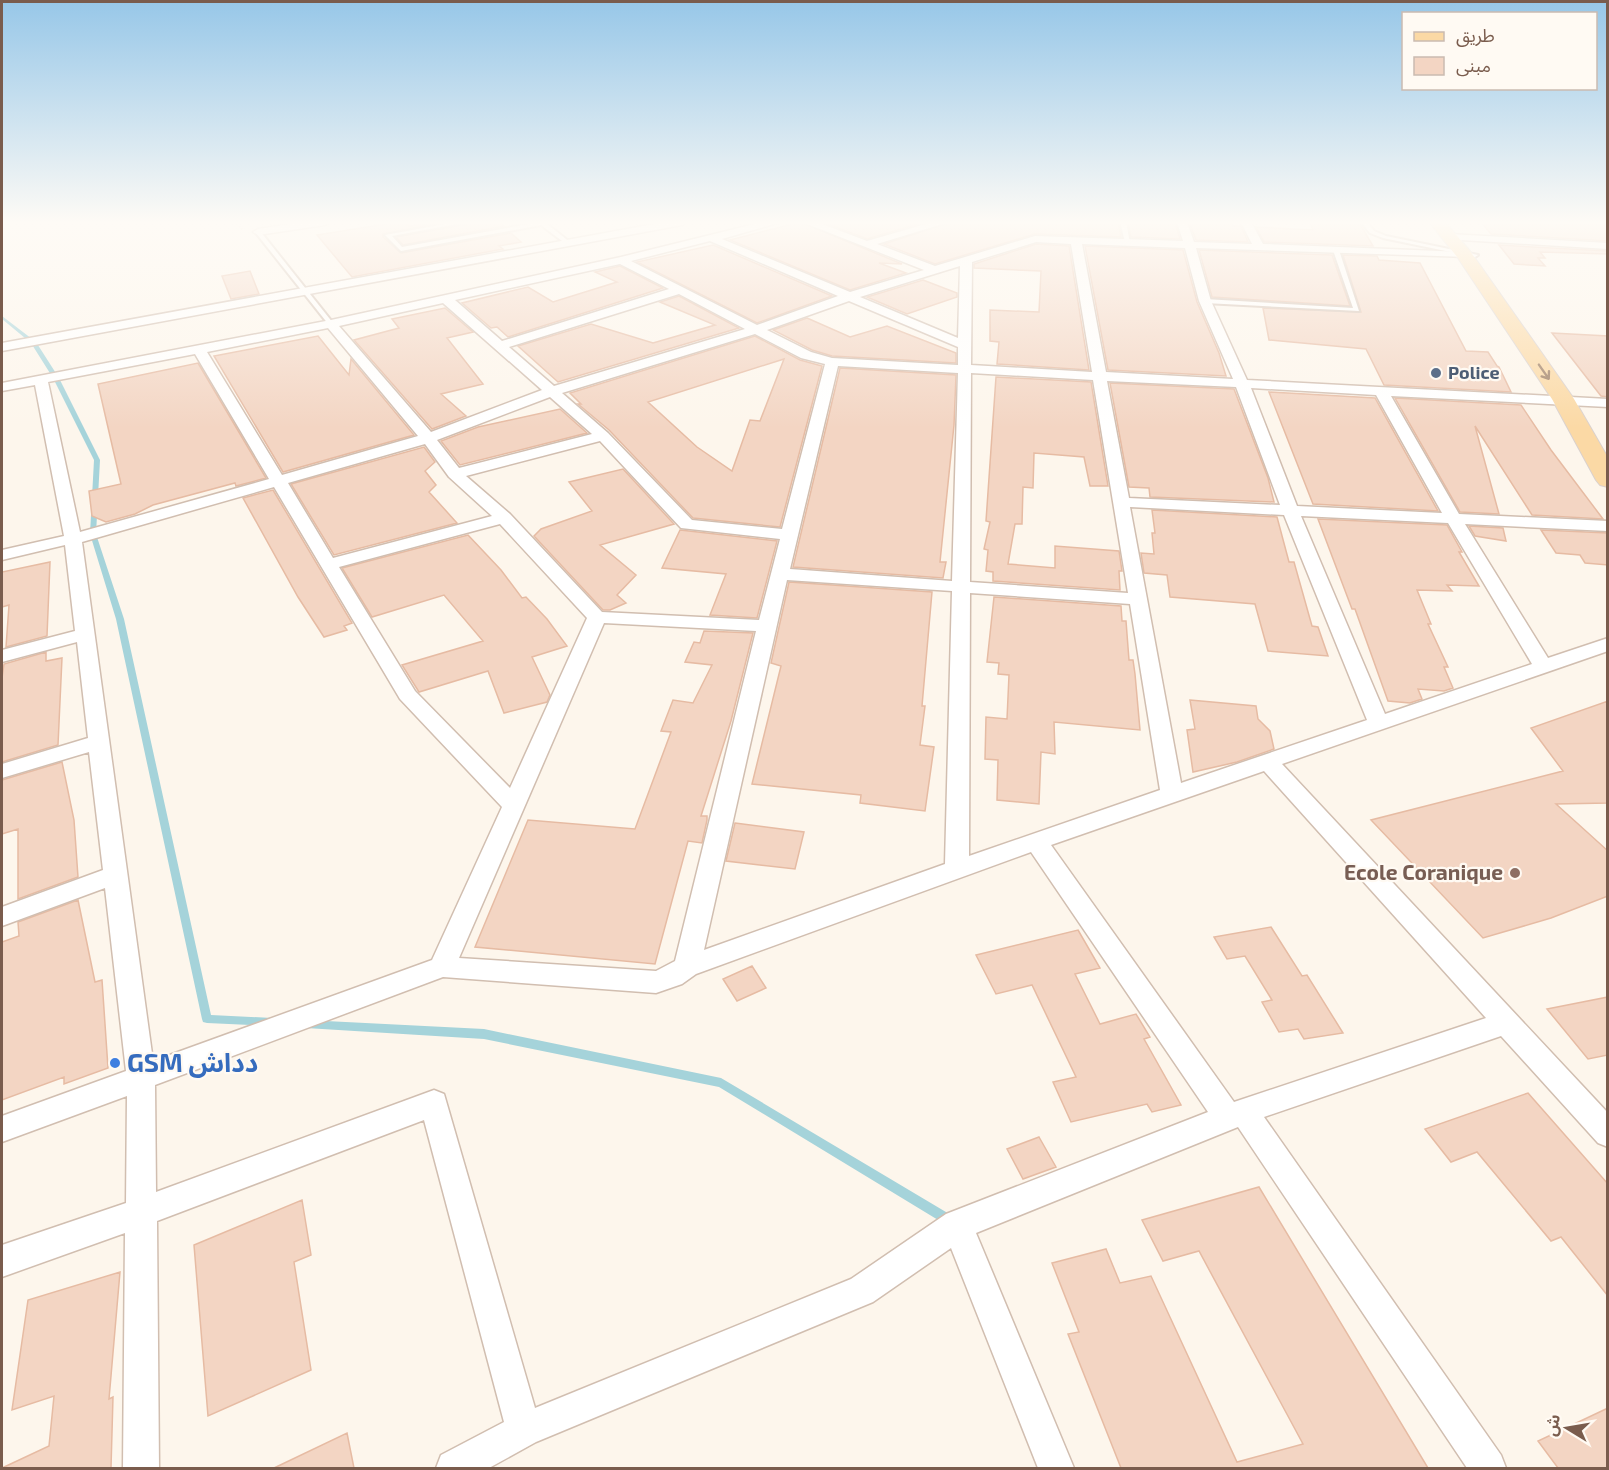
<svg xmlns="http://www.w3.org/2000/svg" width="1609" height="1470" font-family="'Exo 2','Noto Sans Arabic',sans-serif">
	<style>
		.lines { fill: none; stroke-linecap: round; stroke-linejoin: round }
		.stream { fill: #a5d3da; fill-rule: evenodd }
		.building { fill: #f3d5c3; stroke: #e6bba3; stroke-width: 1.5; fill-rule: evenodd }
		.service-casing { stroke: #d1beb0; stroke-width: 4 }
		.minor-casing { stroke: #d1beb0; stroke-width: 3 }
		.primary-casing { stroke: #dad1cd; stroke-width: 2 }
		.path { stroke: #d9b8a5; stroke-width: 2; stroke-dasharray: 1 2; stroke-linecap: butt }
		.service { fill: #fff; fill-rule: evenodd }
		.minor { fill: #fff; fill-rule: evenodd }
		.primary { fill: #fbd9a5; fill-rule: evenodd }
		.oneway { stroke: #a18267 }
		.service-dot { fill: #5c6f8a; stroke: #fffaf3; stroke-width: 2 }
		.education-dot { fill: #8d6e63; stroke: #fffaf3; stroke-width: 2 }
		.shop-dot { fill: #3f7fe0; stroke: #fffaf3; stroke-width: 2 }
		.labels { text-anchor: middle; stroke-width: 4.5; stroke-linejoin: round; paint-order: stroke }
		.far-service-label { font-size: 18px; font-weight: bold; fill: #4e5e75; stroke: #fffaf3; text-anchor: start }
		.education-label { font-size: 21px; font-weight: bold; fill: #785e54; stroke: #fffaf3; text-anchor: end }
		.near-shop-label { font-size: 26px; font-weight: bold; fill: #366cbe; stroke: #fffaf3; text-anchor: start }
	</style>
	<rect width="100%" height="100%" fill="#fdf6ec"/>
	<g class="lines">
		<path class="stream" d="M2,316L36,342L59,378L100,460L96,534L124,619L211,1015L272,1018L276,1019L277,1022L276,1025L272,1026L207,1023L203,1022L202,1019L116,619L90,534L94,460L53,378L31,343L2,319Z
			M306,1020L484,1029L721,1078L956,1218L958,1222L956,1226L952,1228L948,1226L719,1087L484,1039L306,1028L302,1027L301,1024L302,1021Z"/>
	</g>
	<path class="building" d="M398,222H405L409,226L444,222L383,234V237L401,253L511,233L521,242L499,246L503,249L352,277L317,235Z
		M470,222H500L504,226L403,245L396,237L468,224Z
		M800,222L902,264L879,263L906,273L850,290L730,240Z
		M823,222H906L911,224L925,222L867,239Z
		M951,222H1118L1121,237L1035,234L935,264L884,244Z
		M1128,222H1175L1180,239L1131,237Z
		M1189,222H1231L1233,226H1241L1248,242L1196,240Z
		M1310,222H1359L1373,246L1264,242L1256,227L1313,230Z
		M1481,222H1599L1608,228V241L1491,234Z
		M1036,244L1069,246L1089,370L997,364L999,342L990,341V310L1039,312L1041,271L974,268V264Z
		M713,245L832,296L757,323L637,262Z
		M1499,245L1608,251V254L1540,252L1545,258H1538L1545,266L1514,264Z
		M1085,246L1183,250L1197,302L1219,353L1226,376L1108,370Z
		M1199,250L1332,255L1350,306L1212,297Z
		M1343,255L1377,256L1379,260L1420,263L1466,351L1488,352L1497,366L1499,367L1511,392L1384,385L1366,349L1269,340L1263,308L1361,312Z
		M620,266L663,288L508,337L497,327L491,328L462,303L528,287L553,302L617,282L595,272Z
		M250,271L259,294L231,299L222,276Z
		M923,280L957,293V297L907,314L867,297Z
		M679,296L739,328L558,382L518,346L591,324L653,343L715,325L660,302Z
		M445,308L473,332L447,338L483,384L441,394L466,416L432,429L354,340L399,328L392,319Z
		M807,318L850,337L887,326L956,353V363L832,356L812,350L773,330Z
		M1552,333L1608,336V397L1601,396Z
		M318,336L349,375L351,359L414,435L283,472L214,356Z
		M755,336L800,360L822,366L780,527L693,518L609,430L578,404H581L570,393ZM784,359L760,421L750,420L732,471L697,447L648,402Z
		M198,363L266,478L236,486L235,483L153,505L135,514L106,522L92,516L89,491L121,484L98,384Z
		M840,368L956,375L954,425L940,562H946L943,578L793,567Z
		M996,377L1091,382L1108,486H1090L1084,457L1034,453L1033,488L1023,487L1022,524H1015L1008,564L1055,568V546L1119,551L1122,571H1119L1120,590L993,581V572L986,571L988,550L984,549L990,522L986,521Z
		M1110,383L1234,389L1268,478L1274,502L1150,497L1149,488L1129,487Z
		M1269,392L1375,398L1438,511L1313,504Z
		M1395,398L1521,405L1551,450L1603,519L1532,515L1475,426L1499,514L1460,512Z
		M560,409L587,433L460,465L441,441L478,427Z
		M424,447L435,462L425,471L436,485L429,492L457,523L334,555L291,484Z
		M623,469L674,524L600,545L636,575L617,595L626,603L610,610H603L534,536L541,529L592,511L569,482Z
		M273,490L352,623L344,626L347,630L324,637L298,597L243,498Z
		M1152,510L1277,517L1289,562H1294L1312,626L1318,627L1328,656L1268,651L1255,604L1170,597L1167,575L1144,573L1141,553L1154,554L1152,533H1155Z
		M1318,519L1447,525L1462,552H1459L1479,586L1447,585L1452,591L1417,590L1431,624H1428L1448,667H1444L1453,688L1444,691L1418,689L1422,699L1410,703L1388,701L1355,609H1352Z
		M1469,526L1503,528L1506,541L1475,536Z
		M680,530L777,541L757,618L710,615L726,574L662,568Z
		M1541,530L1608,533V565L1585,563L1580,555L1556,553Z
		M468,535L501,570L522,598L526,597L547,619L567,646L532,657L550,695L547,702L504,713L488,671L419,692L402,665L483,641L444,595L372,617L342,568Z
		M50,562L47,636L6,647L9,605L2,607V572Z
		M789,582L932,592L922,706H925L920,745L934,747L925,811L860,803L861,795L752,784L781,666L771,663Z
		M994,597L1121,606L1122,621H1126L1129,660H1133L1135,674L1140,730L1054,722L1055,754L1041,752L1039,804L997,800L998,760L985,759L986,717L1007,719L1009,675L998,674L999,663L987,662Z
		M704,631L753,633L731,721L701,816H707V820L702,843L688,841L655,964L475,947L528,820L635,829L671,732L661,731L673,700L693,703L712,665L685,662L694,642L700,643Z
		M46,652V661L62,658L58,745L2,762V678L4,664Z
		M1190,700L1256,706L1258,719L1270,731L1274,749L1237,762L1193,772L1187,730L1195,729Z
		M1608,701V803L1556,804L1608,851V896L1551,918L1483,938L1371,820L1563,771L1531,728Z
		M62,762L74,820L78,877L18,899V829L2,834V780Z
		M735,823L804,832L795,869L726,861Z
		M78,900L95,982L102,980L108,1068L64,1084V1077L2,1100V942L19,936L18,922Z
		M1271,927L1302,976L1307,975L1343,1033L1304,1039L1298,1029L1279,1032L1262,1002L1272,1000L1245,956L1227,959L1214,937Z
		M1078,930L1100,968L1075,974L1100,1024L1136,1014L1150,1037L1144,1039L1181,1105L1152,1112L1147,1104L1071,1122L1053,1082L1076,1077L1032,985L996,994L976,955Z
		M752,966L766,988L737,1001L723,979Z
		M1608,997V1055L1588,1059L1547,1009Z
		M1528,1093L1608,1184V1296L1561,1237L1551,1241L1477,1152L1451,1162L1425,1129Z
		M1039,1137L1056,1167L1023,1179L1007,1149Z
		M1259,1187L1428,1468H1121L1068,1334L1079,1332L1052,1263L1106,1249L1120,1283L1151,1276L1237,1462L1303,1444L1199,1251L1163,1261L1142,1220Z
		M302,1200L311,1255L294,1262L311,1370L208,1416L194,1245Z
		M120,1272L109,1399L113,1397L111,1468H2L49,1446L54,1396L12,1410L28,1300Z
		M1608,1408V1468H1558L1538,1441Z
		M347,1433L354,1468H274Z"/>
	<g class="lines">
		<g class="service-casing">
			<path id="service" d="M456,222H468L392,236L402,247L540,222H553L547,224L571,243L566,244L541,225L401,251L385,235Z
				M1120,222H1126L1130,243L1125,242Z
				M1361,222H1367L1374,231L1386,236L1478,255L1475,257L1383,238L1370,233Z
				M256,231H260L333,323V325H329L256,233Z
				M1336,248L1339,250L1359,311L1205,303L1202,301L1205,299L1353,308L1333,250Z"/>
		</g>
		<g class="minor-casing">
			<path id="minor" d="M304,222H330L325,225L258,235L253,232L258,229Z
				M665,222H687L682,225L2,351V343Z
				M763,222H781L722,239L850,292L924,270L802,222H817L867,241L933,222H949L877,244L935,266L1035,236L1183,241L1177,222H1187L1194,242L1252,244L1241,222H1251L1263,244L1464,252L1470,255L1468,257L1196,248L1211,301L1247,380L1608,399V407L1391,396L1459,514L1608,521V531L1465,524L1548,658L1608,638V651L1282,764L1608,1113V1147L1598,1143L1501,1036L1264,1117L1501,1455L1506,1468H1467L1238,1127L976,1233L1074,1468H1038L951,1248L873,1302L536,1442L489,1468H436L441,1455L504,1422L424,1120L157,1221L159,1468H123L125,1233L2,1277V1245L126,1203L127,1096L2,1142V1116L126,1071L105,888L2,926V907L103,870L89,752L2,778V764L88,738L77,642L2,662V650L75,631L65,545L2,560V550L64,536L35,385L2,391V383L331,320L621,257ZM710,241L838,296L757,325L631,261ZM1036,242L1071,244L1092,372L971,365L972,262ZM1082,244L1185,248L1199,301L1233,379L1106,372ZM620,264L669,289L502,341L455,300ZM960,266L958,338L860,297ZM679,294L745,329L554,386L509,347ZM849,301L958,347V365L832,358L811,352L767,330ZM443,303L542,390L431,432L339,326ZM328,328L418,436L282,475L207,352ZM755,334L801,358L825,364L782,529L692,520L608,433L562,393ZM195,354L269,479L80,532L48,382ZM838,366L958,373L952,581L790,569ZM971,373L1093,380L1128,593L970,582ZM1107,381L1236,387L1280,505L1129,498ZM1251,388L1376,395L1442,513L1297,506ZM550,397L592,434L459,468L437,440ZM600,441L681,528L780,539L759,620L602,612L510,514L466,476ZM425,444L449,477L492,516L333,558L288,483ZM274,487L400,699L502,807L432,960L153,1061L82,542ZM1130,507L1284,515L1367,720L1181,783ZM1301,516L1448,523L1532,664L1385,714ZM500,524L587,618L510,788L415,691L339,567ZM787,580L952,591L945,864L704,950ZM970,593L1130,604L1160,790L969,856ZM604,623L756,631L675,961L656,971L459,958ZM1264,771L1486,1018L1234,1102L1051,845ZM1031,852L1208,1112L946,1214L851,1279L535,1408L444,1094L434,1090L156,1192L155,1085L443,977L656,993L682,984L696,974Z
				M1449,234L1608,243V249L1445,239V235Z"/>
		</g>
		<g class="primary-casing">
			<path id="primary" d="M1429,222H1445L1470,251L1574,399L1608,458V487L1600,485L1596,480L1552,399L1458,258Z"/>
		</g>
		<path class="path" d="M235,222L243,230"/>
		<use href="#service" class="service"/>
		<use href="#minor" class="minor"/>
		<use href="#primary" class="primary"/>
	</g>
	<defs><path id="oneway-shaft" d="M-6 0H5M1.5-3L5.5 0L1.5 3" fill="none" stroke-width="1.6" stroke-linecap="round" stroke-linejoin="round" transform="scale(1.5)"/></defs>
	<use class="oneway" href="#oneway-shaft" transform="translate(1544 372) rotate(55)"/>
	<linearGradient id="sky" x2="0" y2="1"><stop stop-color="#97c7e8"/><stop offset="0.52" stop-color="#fefbf6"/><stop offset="1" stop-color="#fefbf6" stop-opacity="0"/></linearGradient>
	<rect width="1609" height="428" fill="url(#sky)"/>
	<circle class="service-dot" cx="1436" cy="373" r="6"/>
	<circle class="education-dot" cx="1515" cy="873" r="6"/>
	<circle class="shop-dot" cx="115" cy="1063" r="6"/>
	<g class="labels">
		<g class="far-service-label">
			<text x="1448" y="379">Police</text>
		</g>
		<g class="education-label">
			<text x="1503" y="880">Ecole Coranique</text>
		</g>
		<g class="near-shop-label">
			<text x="127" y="1072">GSM دداش</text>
		</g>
	</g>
	<rect width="1609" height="1470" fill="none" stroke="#7a5c4d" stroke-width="6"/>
	<rect x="1402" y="12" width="195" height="78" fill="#fffaf3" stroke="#cabbb1" stroke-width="1.5"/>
	<rect x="1414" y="32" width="30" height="9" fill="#fbd9a5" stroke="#cabbb1" stroke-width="1.5"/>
	<text x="1456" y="42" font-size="18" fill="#7a5c4d">طريق</text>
	<rect x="1414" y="57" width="30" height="18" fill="#f3d5c3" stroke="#cabbb1" stroke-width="1.5"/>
	<text x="1456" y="72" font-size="18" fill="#7a5c4d">مبنى</text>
	<g transform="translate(1567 1428) rotate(281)" stroke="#fffaf3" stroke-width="4.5" paint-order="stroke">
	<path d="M0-4.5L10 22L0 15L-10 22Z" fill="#7a5c4d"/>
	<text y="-9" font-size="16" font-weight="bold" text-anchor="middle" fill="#7a5c4d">ش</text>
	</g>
</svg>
